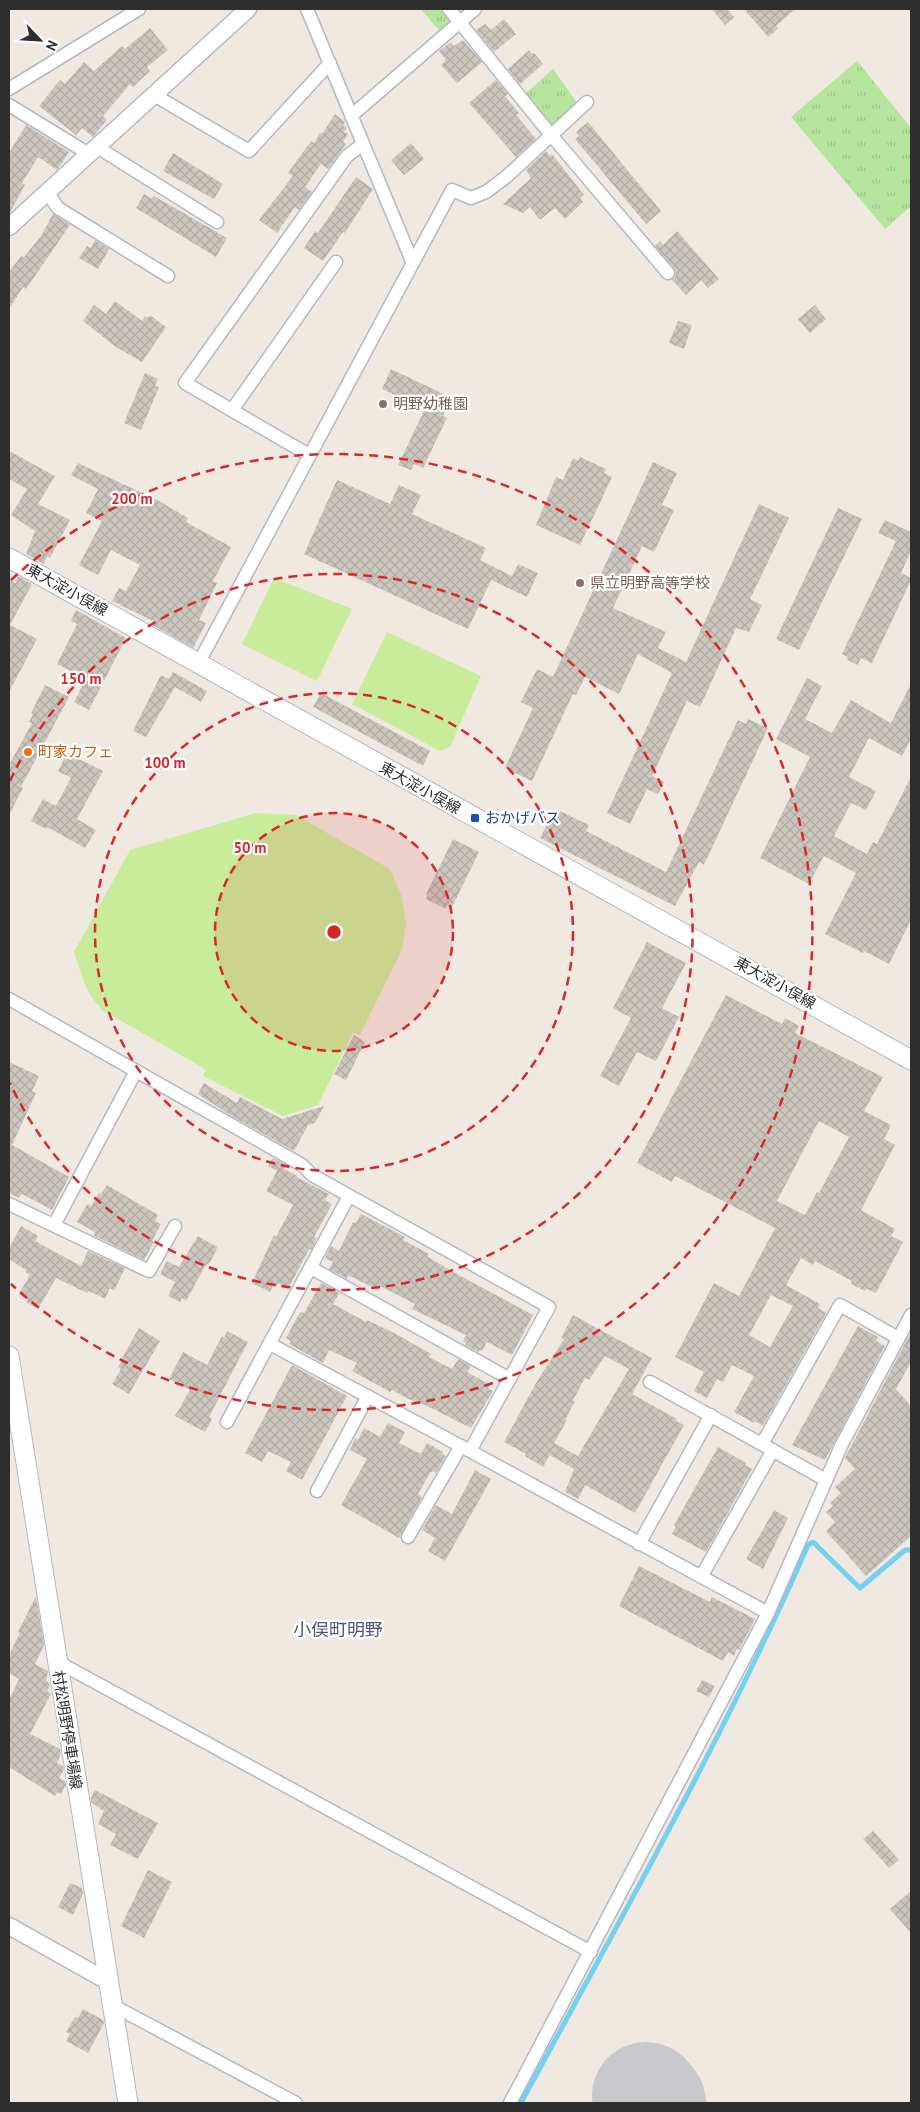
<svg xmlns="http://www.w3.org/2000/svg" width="920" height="2112" font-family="'PT Sans','Noto Sans JP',sans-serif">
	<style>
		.grass { fill: url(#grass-tufts) }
		.pitch { fill: #c9ec9a }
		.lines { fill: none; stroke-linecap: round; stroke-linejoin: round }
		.stream { stroke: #75cff0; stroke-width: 5 }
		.runway { stroke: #c9c8cc; stroke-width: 108 }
		.building { fill: url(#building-cross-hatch); fill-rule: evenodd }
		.minor-casing { stroke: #b4b7c1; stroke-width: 15 }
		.tertiary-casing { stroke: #b4b7c1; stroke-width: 19 }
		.secondary-casing { stroke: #b4b7c1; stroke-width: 21 }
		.minor { stroke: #fff; stroke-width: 12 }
		.tertiary { stroke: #fff; stroke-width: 16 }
		.secondary { stroke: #fff; stroke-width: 19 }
		.ring { fill: none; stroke: #d62828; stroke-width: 2.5; stroke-dasharray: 9 6 }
		.education-dot { fill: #8d6e63; stroke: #fff; stroke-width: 2 }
		.food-dot { fill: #e8710a; stroke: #fff; stroke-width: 2 }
		.transit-dot { fill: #1a4fb4; stroke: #fff; stroke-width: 2 }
		.labels { text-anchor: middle; stroke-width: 4.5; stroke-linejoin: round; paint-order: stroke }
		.education-label { font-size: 15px; fill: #785e54; stroke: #fff; text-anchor: start }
		.street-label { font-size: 15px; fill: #2e2e2e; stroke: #fff }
		.food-label { font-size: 15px; fill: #c56008; stroke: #fff; text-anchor: start }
		.transit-label { font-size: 15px; fill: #164399; stroke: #fff; text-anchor: start }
		.quarter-label { font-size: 18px; fill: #4d5680; stroke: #fff }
		.centre { fill: #d62828; stroke: #fff; stroke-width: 2.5 }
		.ring-label { font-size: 15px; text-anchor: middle; font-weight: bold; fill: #d62828; stroke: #fff; stroke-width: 4.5; stroke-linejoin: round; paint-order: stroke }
	</style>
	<defs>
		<pattern id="grass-tufts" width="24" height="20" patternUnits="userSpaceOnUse" patternTransform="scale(1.25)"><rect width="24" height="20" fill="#b6e59e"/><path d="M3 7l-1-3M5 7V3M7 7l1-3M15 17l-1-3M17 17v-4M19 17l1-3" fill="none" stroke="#9dc588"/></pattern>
		<pattern id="building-cross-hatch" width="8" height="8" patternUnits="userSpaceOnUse" patternTransform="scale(1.25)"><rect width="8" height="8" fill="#cbc7bf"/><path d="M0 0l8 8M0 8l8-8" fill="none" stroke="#afaba4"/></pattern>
	</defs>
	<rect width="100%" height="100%" fill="#efe9e1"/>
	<path class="grass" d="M421,9H441L453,24L441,33Z
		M857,61L911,128V206L885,229L791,117Z
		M553,69L578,104L553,128L524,95Z"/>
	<path class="pitch" d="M274,578L352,609L317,681L242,644Z
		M387,632L481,676L450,747L440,751L352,704Z
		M256,813L296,815L390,869L402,897L406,923L402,950L360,1035L353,1032L318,1105L283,1116L203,1076L206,1070L200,1066L102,1010C86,994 81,973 74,952L130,850Z"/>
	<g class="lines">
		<path class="stream" d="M521,2103C620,1919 725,1736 808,1545L813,1542L860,1588L905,1550H911"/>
		<path class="runway" d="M646,2096L652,2103"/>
	</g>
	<path class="building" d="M712,9H727L734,17L725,25Z
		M744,9H795L776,26L778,29L768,37Z
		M504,19L516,34L494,52L476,30L485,24L491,30Z
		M150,28L168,50L147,67L150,71L133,87L130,84L103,116L107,120L93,137L82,128L76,135L39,106L60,80L65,84L84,62L94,71L122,46L125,49Z
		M463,40L482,62L457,83L441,65L446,60L439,51L451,42L454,46Z
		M529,50L532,54L534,53L543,64L520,84L508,69Z
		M496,80L508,94L505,96L519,113L516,115L536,139L516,157L469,103Z
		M335,114L345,122L343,125L347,128L344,132L348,134L343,142L346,144L328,169L321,164L305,187L312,192L299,210L295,207L277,233L259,220L293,176L288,173L311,141L314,143L320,133L322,134Z
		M588,122L661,211L646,224L575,139L579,136L576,132Z
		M26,125L69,152L57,170L38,157L22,183L25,185L9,214V153Z
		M411,143L424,159L404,175L391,160Z
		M546,151L550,156L552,154L584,195L580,198L583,202L565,219L555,208L541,219H539L530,207L523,213L503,204L531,178L526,170Z
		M173,153L223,184L214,199L163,171Z
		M356,177L373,189L345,233L343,232L323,261L304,248L315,231L318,233Z
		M144,194L152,199L154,196L227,238L216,257L136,208Z
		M53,214L70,225L26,289L23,287L9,309V272L21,256L24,257L41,236Z
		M677,231L719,279L708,288L701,280L686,295L672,280L676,275L674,268L655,246L660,241L663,245Z
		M95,240L109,249L98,269L79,258L87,246L91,248Z
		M115,301L142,321L145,316L147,318L150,315L166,327L142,362L116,347L83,321L94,305L106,314Z
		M815,305L826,319L810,333L798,319Z
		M678,321L692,325L684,349L669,343Z
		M391,369L452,398L443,416L447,418L423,468L414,464L411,470L398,465L425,409L382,389Z
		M145,373L158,379L155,386L159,387L141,430L124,423Z
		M9,451L55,476L38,504L70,520L50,558L47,556L44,564L26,554L35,531L11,515L27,489L9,479Z
		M580,457L606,469L604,473L612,477L580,545L536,525L556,477L563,480L573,458L578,461Z
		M653,462L677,473L662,505L674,510L654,552L642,546L613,608L666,632L658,648L686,662L759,504L789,518L750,599L762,605L749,632L736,628L700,707L687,701L652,776L664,782L658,794L647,789L630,824L607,813L672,673L638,654L619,694L585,677L576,695L573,694L532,781L505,768L533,708L521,702L537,669L553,677Z
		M78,463L159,501L188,518L186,522L231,547L213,581L217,583L199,620L206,623L193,648L151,624L153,621L112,601L119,588L126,591L140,565L111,550L98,575L79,565L102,521L86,513L98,489L71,475Z
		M337,480L390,504L399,485L421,495L412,514L486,548L480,560L512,576L518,564L538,573L527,597L491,580L468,629L304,554Z
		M838,508L862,519L799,650L776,639Z
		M885,520L911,532V551L901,573L911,578V580L872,663L861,658L858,665L847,660L848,657L842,654L896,541L878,533Z
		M18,576L32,584L10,625L37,639L9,692V579L15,583Z
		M76,610L126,638L89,710L74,702L86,679L57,664L77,624L71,621Z
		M173,672L207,691L201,702L175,687L146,737L133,731L161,675L169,679Z
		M807,678L822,686L805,719L832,733L851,700L891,723L911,684V739L902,756L869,738L849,777L876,791L866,810L851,803L834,836L867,854L873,842L877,844L911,777V920L889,964L864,951L863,953L825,934L856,873L824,856L809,884L760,858L810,757L776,739Z
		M45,685L69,697L21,787L23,788L9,815V765L32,723L29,722L33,714L31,713Z
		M321,693L430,751L423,766L313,707Z
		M748,719L768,728L704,865L699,862L675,906L540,838L550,818L555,820L560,811L589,825L586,831L666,872L738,720L746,724Z
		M67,753L103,771L77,819L96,830L85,848L47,827L46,829L31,821L43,799L56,806L71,778L58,771Z
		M453,839L479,852L452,907L447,905L446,909L426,899L427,895L426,894Z
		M647,942L686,963L662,1008L679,1017L656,1061L637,1052L619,1086L600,1076L631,1018L613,1008Z
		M726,995L782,1024L785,1018L799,1026L795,1033L883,1077L864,1111L891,1125L884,1139L895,1145L861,1210L895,1229L891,1236L903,1242L876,1293L867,1289L865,1291L851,1284L852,1281L815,1261L813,1265L801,1258L786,1285L820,1304L818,1308L826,1313L763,1426L755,1421L754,1423L734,1412L754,1376L732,1365L723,1382L717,1379L707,1398L694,1391L704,1372L675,1357L714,1283L739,1296L775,1228L675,1176L672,1182L637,1163ZM819,1121L849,1137L819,1193L817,1192L805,1215L777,1201ZM771,1295L793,1306L770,1347L749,1335Z
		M354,1035L365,1042L346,1080L334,1074Z
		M9,1062L39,1076L32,1091L36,1093L12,1145L69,1177L52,1210L22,1194L19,1198L9,1193Z
		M204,1083L237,1103L240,1097L282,1119L324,1106L315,1123L308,1125L294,1151L230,1115L198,1094Z
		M273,1158L286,1165L284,1169L297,1176L296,1177L329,1194L325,1200L332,1204L314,1237L317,1238L311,1250L309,1249L288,1289L278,1283L276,1287L273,1286L270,1292L252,1283L274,1235L276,1237L293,1205L266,1191L277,1171L268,1166Z
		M107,1185L158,1215L155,1221L161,1224L152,1241L154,1242L144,1260L95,1236L94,1235L95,1232L77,1222L87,1204L91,1206L99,1193L101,1194Z
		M361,1214L405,1237L403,1240L429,1254L428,1257L455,1273L533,1315L512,1355L487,1342L482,1351L480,1350L478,1352L465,1345L466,1343L463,1341L466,1335L412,1309L415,1304L380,1286L378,1290L348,1275L347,1279L329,1269L333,1262L325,1258L331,1246L339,1251L353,1222L356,1223Z
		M21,1226L38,1236L35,1241L81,1266L88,1251L125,1268L114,1291L110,1288L105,1299L89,1291L87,1293L56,1278L38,1309L26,1302L27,1299L19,1294L30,1275L25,1272L26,1270L9,1259V1248Z
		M198,1236L217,1247L216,1251L210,1262L205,1266L186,1301L182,1298L180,1302L168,1296L175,1282L160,1274L167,1261L179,1267Z
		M321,1283L339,1293L333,1304L366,1322L367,1320L396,1334L431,1354L429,1357L452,1369L458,1359L471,1366L467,1372L490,1385L488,1389L493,1391L471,1428L419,1402L418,1404L392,1390L390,1392L352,1371L357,1363L329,1350L323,1363L289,1344L291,1341L286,1338L300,1312L304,1313Z
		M573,1315L652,1358L632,1394L677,1419L676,1421L684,1425L635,1513L585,1485L578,1499L565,1492L574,1469L550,1455L543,1467L525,1456L526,1454L504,1442L536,1383L564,1339L561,1338ZM605,1356L629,1369L578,1456L554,1443L567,1420H565L575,1401L573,1400L585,1378L589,1380Z
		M858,1326L878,1337L876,1341L885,1346L825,1460L792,1445Z
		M139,1328L160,1341L129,1394L112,1384L121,1369L118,1367L123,1358H122Z
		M227,1331L248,1342L209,1417L212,1419L205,1432L175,1416L190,1390L169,1379L183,1352L207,1365L222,1336L224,1338Z
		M911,1332V1362L896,1389L911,1406V1536L866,1576L826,1531L835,1522L826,1512L833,1506L830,1503L841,1493L835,1487L855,1469L845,1458Z
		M292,1365L347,1396L302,1480L286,1471L291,1462L268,1451L262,1462L245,1453Z
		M388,1423L405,1432L399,1443L421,1454L427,1443L443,1452L442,1454L446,1456L436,1473L433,1471L430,1473L418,1494L422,1497L399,1538L341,1505L367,1459L350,1450L355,1438L358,1440L364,1428L380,1437Z
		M718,1447L746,1463L745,1465L752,1469L706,1552L672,1534L676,1526L674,1525Z
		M475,1470L491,1479L445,1561L428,1551L435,1538L422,1530L436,1505L452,1514Z
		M774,1510L788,1518L763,1569L746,1559Z
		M639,1566L710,1602L712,1597L755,1619L739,1650L737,1649L734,1656L728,1652L723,1661L619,1606Z
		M36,1596L44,1645L35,1664L48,1671L46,1680L50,1685L47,1691L51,1694L30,1734L60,1749L61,1754L57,1763L63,1766L64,1770L59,1778L65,1781L66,1785L61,1794L57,1792L55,1796L9,1767V1700L19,1679L9,1673V1655L20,1633L18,1632Z
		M702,1680L715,1686L709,1697L696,1691Z
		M95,1790L158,1823L138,1859L110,1845L116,1834L98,1824L104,1811L91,1802V1797Z
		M873,1831L899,1860L889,1868L863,1839Z
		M148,1870L172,1882L144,1938L121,1926Z
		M70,1883L82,1888L83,1894L73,1915L58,1907Z
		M911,1891V1933L890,1909Z
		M83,2009L103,2020L104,2023L88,2053L66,2041L70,2034L66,2032L75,2017L78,2018Z"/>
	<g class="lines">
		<g class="minor-casing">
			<path id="minor" d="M307,9L412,261
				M449,9L551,135L668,273
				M9,89L139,9
				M154,95L249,151L330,63
				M9,105L89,154
				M351,116L475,9
				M97,147L217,222
				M47,192L58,208L168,276
				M232,410L336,262
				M309,455L185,383L347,156L363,144
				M198,664L452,190L471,198L486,192L506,177L587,102
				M9,999L302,1165L312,1175L549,1307L470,1451L768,1613
				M9,1204L149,1271L175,1226
				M54,1225L136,1071
				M311,1268L510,1379
				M270,1344L470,1451
				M650,1382L826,1480
				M227,1422L349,1196
				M762,1444L840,1305L898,1338
				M317,1491L368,1396
				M408,1537L461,1446
				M639,1544L711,1415
				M701,1577L773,1450
				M56,1661L591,1952
				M112,2005L296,2103
				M510,2103L768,1613L842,1444L911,1315"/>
		</g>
		<g class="tertiary-casing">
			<path id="tertiary" d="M9,227L248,9
				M9,1926L109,1982"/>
		</g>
		<g class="secondary-casing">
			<path id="secondary" d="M9,558L911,1060
				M9,1356L128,2103"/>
		</g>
		<use href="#minor" class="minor"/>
		<use href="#tertiary" class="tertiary"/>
		<use href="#secondary" class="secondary"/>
	</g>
	<circle cx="334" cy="932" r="119" fill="#d62828" fill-opacity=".12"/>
	<g class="ring">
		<circle cx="334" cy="932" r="119"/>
		<circle cx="334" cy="932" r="239"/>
		<path d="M10 781A358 358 0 1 1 10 1083"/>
		<path d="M11 580A478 478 0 1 1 11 1284"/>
	</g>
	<g class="education-dot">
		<circle cx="383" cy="404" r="5"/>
		<circle cx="580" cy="583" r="5"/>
	</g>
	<circle class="food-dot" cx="28" cy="752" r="5"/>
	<rect class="transit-dot" x="470" y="813" width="10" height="10" rx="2.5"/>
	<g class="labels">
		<g class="education-label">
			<text x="393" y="409">明野幼稚園</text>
			<text x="590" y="588">県立明野高等学校</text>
		</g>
		<g class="street-label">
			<text transform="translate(67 590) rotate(29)" y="5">東大淀小俣線</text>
			<text transform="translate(420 788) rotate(29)" y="5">東大淀小俣線</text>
			<text transform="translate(775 983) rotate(29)" y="5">東大淀小俣線</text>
			<text transform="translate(67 1730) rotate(81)" y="5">村松明野停車場線</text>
		</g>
		<g class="food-label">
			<text x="38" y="757">町家カフェ</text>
		</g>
		<g class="transit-label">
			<text x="485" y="823">おかげバス</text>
		</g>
		<g class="quarter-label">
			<text x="338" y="1636">小俣町明野</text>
		</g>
	</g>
	<circle cx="334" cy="932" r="8" class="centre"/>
	<g class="ring-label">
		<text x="132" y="504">200 m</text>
		<text x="81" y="684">150 m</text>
		<text x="165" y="768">100 m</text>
		<text x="250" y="853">50 m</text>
	</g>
	<rect width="920" height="2112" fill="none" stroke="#2e2e2e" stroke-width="20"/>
	<g transform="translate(40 40) rotate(115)" stroke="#ffffff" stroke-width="4" paint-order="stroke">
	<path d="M0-4L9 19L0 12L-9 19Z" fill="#2e2e2e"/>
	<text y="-8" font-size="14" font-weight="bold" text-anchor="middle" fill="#2e2e2e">N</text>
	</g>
</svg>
